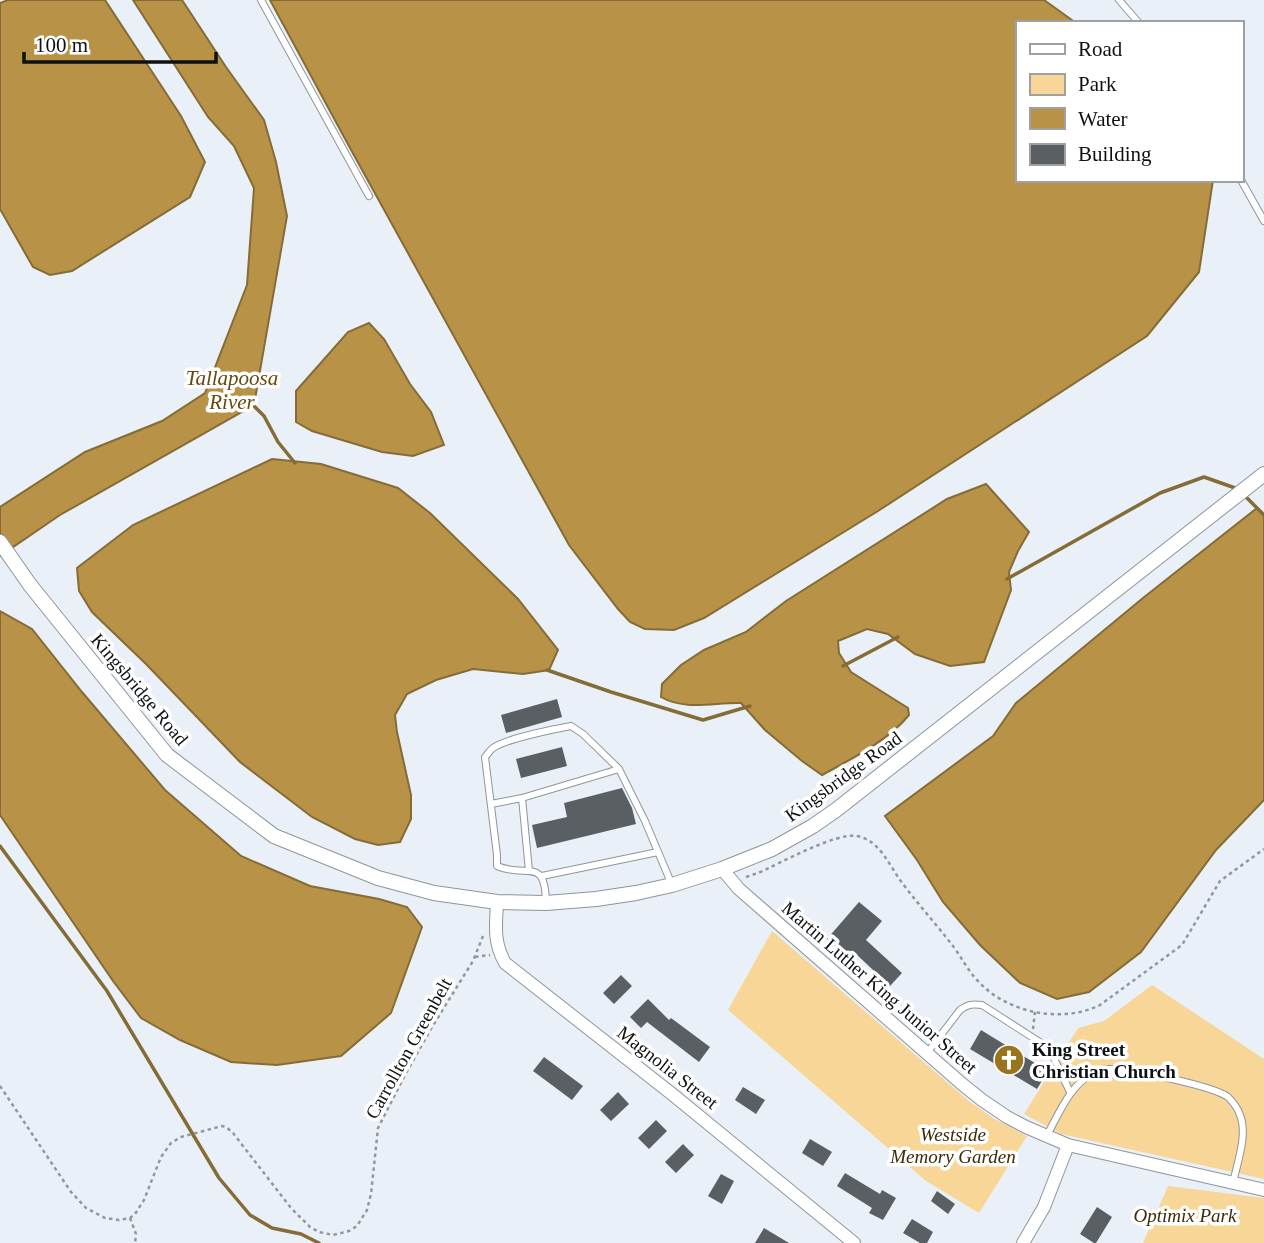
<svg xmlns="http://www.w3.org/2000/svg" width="1264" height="1243" font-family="'Times New Roman',serif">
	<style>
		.green { fill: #f7d697 }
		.water { fill: #b89347; stroke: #856c37; stroke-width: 2 }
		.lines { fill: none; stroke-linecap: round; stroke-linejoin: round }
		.stream { stroke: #856c37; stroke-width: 3.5 }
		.building { fill: #5a5f64 }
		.service-casing { stroke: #8f959b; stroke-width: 8 }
		.minor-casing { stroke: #8f959b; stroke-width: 14 }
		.tertiary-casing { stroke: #8f959b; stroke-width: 16 }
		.path { stroke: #92979c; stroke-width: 2.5; stroke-dasharray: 3.5 3.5; stroke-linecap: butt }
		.service { stroke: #fff; stroke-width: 6 }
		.minor { stroke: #fff; stroke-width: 12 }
		.tertiary { stroke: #fff; stroke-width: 14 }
		.labels { text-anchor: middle; stroke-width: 7; stroke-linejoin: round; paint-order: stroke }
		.street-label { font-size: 19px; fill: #0e1113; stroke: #fff }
		.poi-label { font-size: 19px; font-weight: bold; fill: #0e1113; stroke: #fff; text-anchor: start }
		.park-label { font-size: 19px; font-style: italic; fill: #3b2b08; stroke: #fff }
		.water-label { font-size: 21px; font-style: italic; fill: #644a0e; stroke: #fff }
	</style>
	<rect width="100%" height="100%" fill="#eaf0f7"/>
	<path class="green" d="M772,931L970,1102L993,1118L1027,1136L979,1213L926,1181L728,1010Z
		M1152,985L1264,1059V1179L1061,1134L1024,1114L1078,1028L1104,1021Z
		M1168,1186L1264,1198V1243H1143Z"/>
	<path class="water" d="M8,0H105L181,116L205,162L190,197L72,271L50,275L33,267L0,209V3Z
		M133,0H182L226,67L264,120L276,162L287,216L254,405L60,515L0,556V507L85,452L162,421L205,393L247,285L254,188L234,146L208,117Z
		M270,0H1044L1076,23H1017V180H1213L1199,272L1147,336L878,511L704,618L674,630L645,629L630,622L618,609L569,545L350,148Z
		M369,323L384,339L410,384L431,412L444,445L413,456L382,452L312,431L296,422V391L348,332Z
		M272,459L321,464L398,488L430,513L518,599L558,650L549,670L523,674L473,669L436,680L407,694L395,715L397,732L411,795V819L400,842L378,845L355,839L312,817L240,762L146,664L92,612L79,591L77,568L133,525Z
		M986,484L1029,532L1018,551L1009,572L1011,590L984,662L950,666L915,654L888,634L867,629L838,641L839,653L851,672L908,708L909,715C888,741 851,759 822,775L802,761L765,730L741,703C715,702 685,711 661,697L662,684L681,665L704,650L746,632L786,601L947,499Z
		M1257,508L1264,515V800L1216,850L1141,952L1089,992L1057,999L1020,983L980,945L943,902L917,860L885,816L993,736L1016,703L1143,598Z
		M0,611L32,629L82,692L165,790L241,856L310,886L379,899L407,907L422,927L391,1013L341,1056L277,1065L231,1062L180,1040L141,1018L113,981L0,815Z"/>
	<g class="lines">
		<path class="stream" d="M250,402L264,416L278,442L295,463
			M1243,494L1264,515
			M1007,579L1160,493L1204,477L1238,489
			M843,666L898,637
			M547,670L611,692L703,720L750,706
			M0,846L107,991L219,1178L250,1215L272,1228L301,1234L319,1243"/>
	</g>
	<path class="building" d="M557,699L562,717L506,733L501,715Z
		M562,747L567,766L521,778L516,759Z
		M622,788L632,808L636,824L537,848L532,825L567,817L564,803Z
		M859,902L882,921L866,940L902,973L890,986L855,953L850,959L827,939Z
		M621,975L632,986L614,1004L603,993Z
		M648,999L669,1020L671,1018L710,1047L699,1062L647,1022L641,1028L630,1017Z
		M981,1030L1048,1071L1037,1089L970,1049Z
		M544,1057L583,1086L572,1100L533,1071Z
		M743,1087L765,1100L756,1114L735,1100Z
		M618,1092L629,1104L611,1121L600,1110Z
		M656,1120L667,1131L649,1149L638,1138Z
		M810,1139L832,1152L823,1166L802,1153Z
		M683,1144L694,1155L676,1173L665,1162Z
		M845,1173L880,1194L882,1190L896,1198L883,1220L869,1213L872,1208L837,1186Z
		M721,1174L734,1181L722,1204L708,1196Z
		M937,1191L955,1204L948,1214L931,1201Z
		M1097,1207L1112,1217L1096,1243H1094L1080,1234Z
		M912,1219L933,1232L927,1243H920L903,1233Z
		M764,1228L789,1243H755Z"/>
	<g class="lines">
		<g class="service-casing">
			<path id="service" d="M261,0L369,196
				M1119,0L1139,23
				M1241,180L1264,221
				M491,804L522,798
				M529,871L522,798L619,769
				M542,876L658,852
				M546,903C545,855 527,879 497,866V855L485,757C488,754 490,750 493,748C505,739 555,729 571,726L583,734L619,769L645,821L672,885
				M927,1053L960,1010C968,1004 973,1004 982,1005L1049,1048L1070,1092
				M1046,1137C1059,1114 1069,1086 1093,1073C1098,1070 1103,1069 1108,1069C1128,1068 1213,1086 1228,1097C1233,1102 1238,1109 1240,1115C1248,1135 1237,1163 1233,1183"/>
		</g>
		<g class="minor-casing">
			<path id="minor" d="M722,869L739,889L962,1084L982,1100L1007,1117L1026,1127L1068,1145L1264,1190
				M497,902C496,926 493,941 505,963L672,1094L854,1243
				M1023,1243L1044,1207L1068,1145"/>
		</g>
		<g class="tertiary-casing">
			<path id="tertiary" d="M0,542L30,585L167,755L274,836L378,878L434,893L497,902L546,903L596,899L636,893L672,885L722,869L772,849L813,826L836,810L1264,474"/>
		</g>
		<path class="path" d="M746,877L758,873C779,864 836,832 857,836C879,840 888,863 900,880C917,903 936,924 953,946C962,958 968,971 978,981C1007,1013 1061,1024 1100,1005L1182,945L1220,881L1264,849
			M475,957L490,955
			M1033,1029L1035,1012
			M0,1086L71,1192L86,1208L105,1218L119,1220L130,1218L135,1214L144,1200L161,1157L171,1143L181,1137L222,1126L226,1127L233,1133L291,1208L310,1227L319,1232L333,1235L349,1231L357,1226L367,1210L371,1194L378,1128L405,1075L432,1027L473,961L483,936
			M130,1218L136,1234L135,1243"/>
		<use href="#service" class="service"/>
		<use href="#minor" class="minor"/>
		<use href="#tertiary" class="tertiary"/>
	</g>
	<defs>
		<g id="church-disc" transform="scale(1.575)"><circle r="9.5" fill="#99741f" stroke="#fff"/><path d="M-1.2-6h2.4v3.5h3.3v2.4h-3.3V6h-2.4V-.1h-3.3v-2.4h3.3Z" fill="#fff"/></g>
	</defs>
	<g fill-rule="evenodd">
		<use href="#church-disc" x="1009" y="1060"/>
	</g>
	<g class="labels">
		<g class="street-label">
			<text transform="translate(140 689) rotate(50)" y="7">Kingsbridge Road</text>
			<text transform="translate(843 776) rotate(-36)" y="7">Kingsbridge Road</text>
			<text transform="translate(880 987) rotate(41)" y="7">Martin Luther King Junior Street</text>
			<text transform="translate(408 1048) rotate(-61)" y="7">Carrollton Greenbelt</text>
			<text transform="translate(668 1067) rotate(38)" y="7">Magnolia Street</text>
		</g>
		<g class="poi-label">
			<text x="1032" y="1056">King Street<tspan x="1032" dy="22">Christian Church</tspan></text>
		</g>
		<g class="park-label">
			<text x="953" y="1141">Westside<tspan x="953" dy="22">Memory Garden</tspan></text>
			<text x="1185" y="1222">Optimix Park</text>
		</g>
		<g class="water-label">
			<text x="232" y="385">Tallapoosa<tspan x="232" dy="24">River</tspan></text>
		</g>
	</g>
	<rect x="1016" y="21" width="228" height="161" fill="#ffffff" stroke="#9fa0a1" stroke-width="2"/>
	<rect x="1030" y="44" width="35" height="10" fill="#ffffff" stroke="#9fa0a1" stroke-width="2"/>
	<text x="1078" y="56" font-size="21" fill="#0e1113">Road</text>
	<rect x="1030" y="74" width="35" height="21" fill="#f7d697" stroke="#9fa0a1" stroke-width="2"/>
	<text x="1078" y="91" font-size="21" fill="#0e1113">Park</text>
	<rect x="1030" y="108" width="35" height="21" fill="#b89347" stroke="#9fa0a1" stroke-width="2"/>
	<text x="1078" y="126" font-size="21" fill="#0e1113">Water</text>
	<rect x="1030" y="144" width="35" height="21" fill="#5a5f64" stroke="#9fa0a1" stroke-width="2"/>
	<text x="1078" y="161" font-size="21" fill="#0e1113">Building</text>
	<path d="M24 52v10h192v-10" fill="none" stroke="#0e1113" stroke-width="3.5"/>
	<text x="35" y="52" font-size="21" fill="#0e1113" stroke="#ffffff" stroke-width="5" paint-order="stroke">100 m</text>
</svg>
